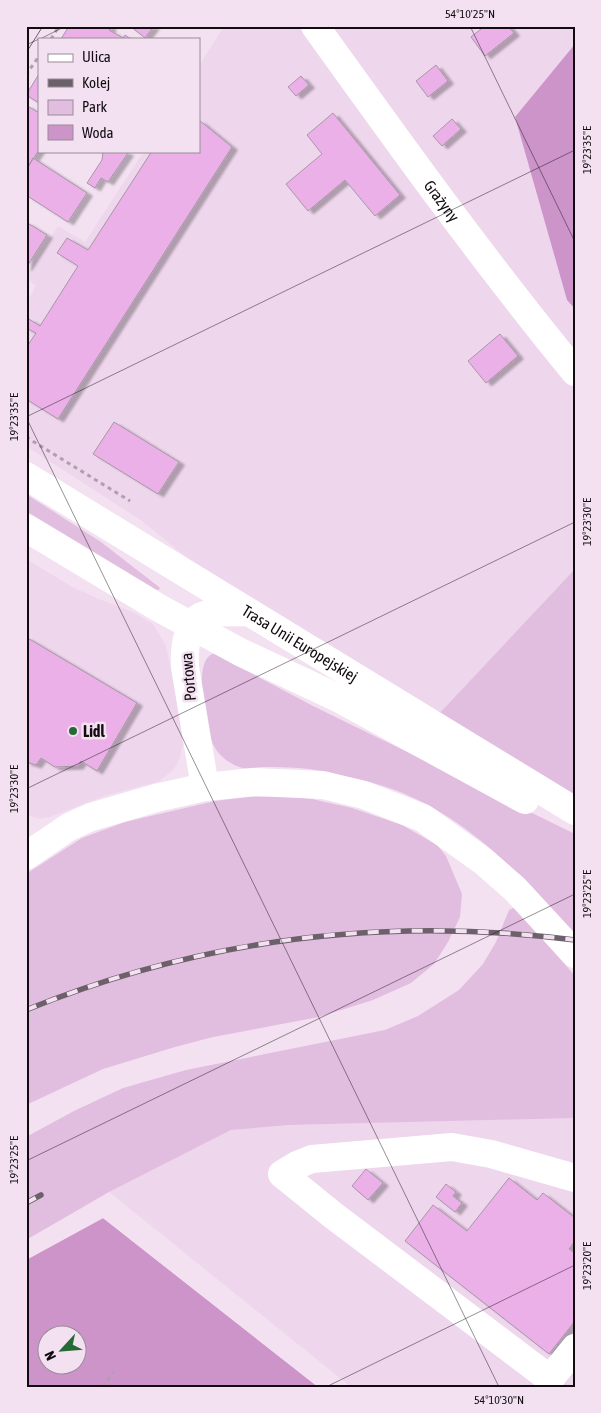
<svg xmlns="http://www.w3.org/2000/svg" width="601" height="1413" font-family="'Asap Condensed',sans-serif">
	<style>
		.built { fill: #eed6ec }
		.green { fill: #e1bddf }
		.water { fill: #cd94ca; fill-rule: evenodd }
		.pier { fill: #f3e1f1 }
		.building { fill: #ebb0e8; stroke: #a796a6; filter: url(#shadow) }
		.lines { fill: none; stroke-linecap: round; stroke-linejoin: round }
		.path { stroke: #afa0ad; stroke-width: 3; stroke-dasharray: 4 4; stroke-linecap: butt }
		.minor { stroke: #fff; stroke-width: 28 }
		.major { stroke: #fff; stroke-width: 28 }
		.tram { stroke: #6c616a; stroke-width: 1 }
		.rail-casing { stroke: #6c616a; stroke-width: 5.5 }
		.rail { stroke: #f3e1f1; stroke-width: 4; stroke-dasharray: 11; stroke-linecap: butt }
		.ticks { fill: none; stroke: #120c11; stroke-width: 1; stroke-opacity: 0.45 }
		.poi-dot { fill: #256a35; stroke: #f3e1f1; stroke-width: 2 }
		.labels { text-anchor: middle; stroke-width: 5; stroke-linejoin: round; paint-order: stroke }
		.street-label { font-size: 16px; fill: #120c11; stroke: #f3e1f1 }
		.poi-label { font-size: 16px; font-weight: bold; fill: #120c11; stroke: #f3e1f1; text-anchor: start }
		.neatline { fill: none; stroke: #120c11; stroke-width: 2 }
		.ticks-label { font-size: 12px; text-anchor: middle; fill: #120c11 }
	</style>
	<defs>
		<filter id="shadow"><feDropShadow dx="5.5" dy="3" stdDeviation="1" flood-color="#0004"/></filter>
	</defs>
	<rect width="100%" height="100%" fill="#f3e1f1"/>
	<path class="built" d="M224,26H575V44L515,117L567,300L575,309V569L436,717L208,575L142,521L26,446V304L36,286L26,278V276L58,226L85,242L144,151H199V66Z
		M26,559L74,588L99,599L133,612L153,624L165,644L167,651L177,697L183,744L180,758L174,769L160,781L104,796L50,817L41,819L26,815Z
		M575,1118V1387H351L109,1192L231,1130L290,1125Z"/>
	<path class="green" d="M26,494L101,542L159,587L160,589L157,590L26,511Z
		M575,569V800L436,717Z
		M212,654H215L313,706L575,834V937C523,877 471,819 395,790C370,781 342,775 315,770C298,767 279,767 262,767C256,767 249,769 243,768C237,767 231,763 226,760C221,756 217,752 214,746C206,730 192,663 212,654Z
		M288,796L312,799L352,808L402,825L437,845L446,856L462,894L460,917L448,942L434,964L411,983L373,1000L319,1017L213,1037L175,1047L103,1069L26,1105V874L82,838L125,822L215,801L249,797Z
		M515,907L575,976V1118L290,1125L231,1130L109,1192L26,1240V1137L74,1111L123,1088L186,1070L385,1030L418,1016L459,990L483,964L496,942L509,910Z"/>
	<path class="water" d="M575,44V309L567,300L515,117Z
		M103,1218L318,1387H26V1260ZM48,1336H78V1366H48Z"/>
	<path class="pier" d="M102,1216H105L320,1387H318L103,1218L26,1260V1257Z"/>
	<path class="building" d="M69,26H111L109,30L123,38L125,35L131,39H61Z
		M130,26H154L145,38Z
		M479,26H508L514,33L485,56L471,37L481,29Z
		M436,65L448,81L428,97L416,81Z
		M39,74V103L26,95Z
		M301,76L309,85L296,96L288,87Z
		M26,105L39,113V150L26,170Z
		M333,113L400,195L375,216L345,180L308,211L286,184L322,154L307,135Z
		M452,119L461,129L442,146L433,136Z
		M199,120L232,147L58,419L26,399V348L36,333L26,328V324L29,319L40,326L78,266L57,253L67,238L88,250L152,151H199Z
		M103,151H124L128,153L108,182L101,178L95,188L87,183L102,160Z
		M33,158L87,193L68,222L26,195V170Z
		M26,222L47,235L26,268Z
		M500,334L518,356L486,383L468,361Z
		M114,422L179,462L158,494L93,454Z
		M26,637L137,703L97,771L81,761L78,766L55,767L41,758L36,765L26,762Z
		M366,1169L383,1183L368,1200L352,1186Z
		M509,1178L537,1200L543,1193L575,1218V1241L569,1249L575,1253V1321L549,1354L405,1241L433,1205L467,1231Z
		M446,1184L456,1192L453,1196L462,1203L455,1212L436,1197Z"/>
	<g class="lines">
		<path class="path" d="M51,39L59,26
			M26,75L39,56
			M26,437L130,501
			M103,1387L113,1372"/>
		<g class="minor">
			<path id="s1" d="M315,26C399,143 483,260 575,372"/>
			<path d="M205,787L185,667C184,649 186,618 208,614C221,611 235,613 248,612"/>
			<path d="M26,856L69,827L91,817L156,798L205,787L254,782L323,785L364,795L423,818L483,861L515,889L575,954"/>
			<path d="M575,1178L491,1154L452,1147L312,1159L297,1165L282,1174L334,1216L550,1379L575,1348"/>
		</g>
		<g class="major">
			<path id="s2" d="M26,476L575,811"/>
			<path d="M26,528L159,608L240,652L338,698L525,800"/>
		</g>
		<path class="tram" d="M26,53L43,26"/>
		<g class="rail-casing">
			<path id="rail" d="M26,1010C204,938 385,916 575,940
				M26,1203L41,1195"/>
		</g>
		<use href="#rail" class="rail"/>
	</g>
	<path class="ticks" d="M470,26L575,242M40,39L66,26M26,45L39,39M26,417L575,150M26,417L499,1387M26,789L575,522M26,1161L575,894M326,1387L575,1265"/>
	<circle class="poi-dot" cx="73" cy="731" r="5"/>
	<g class="labels">
		<g class="street-label">
			<text dy="6" stroke="none"><textPath href="#s1" startOffset="216">Grażyny</textPath></text>
			<text dy="6" stroke="none"><textPath href="#s2" startOffset="321">Trasa Unii Europejskiej</textPath></text>
			<text transform="translate(188 677) rotate(-95)" y="6">Portowa</text>
		</g>
		<g class="poi-label">
			<text x="83" y="737">Lidl</text>
		</g>
	</g>
	<rect width="601" height="1413" fill="none" stroke="#f3e1f1" stroke-width="55"/>
	<rect x="38" y="38" width="162" height="115" fill="#f3e1f1" stroke="#998c97"/>
	<rect x="48" y="54" width="25" height="8" fill="#ffffff" stroke="#998c97"/>
	<text x="82" y="62" font-size="15" fill="#120c11">Ulica</text>
	<rect x="48" y="79" width="25" height="8" fill="#6c616a" stroke="#998c97"/>
	<text x="82" y="88" font-size="15" fill="#120c11">Kolej</text>
	<rect x="48" y="100" width="25" height="15" fill="#e1bddf" stroke="#998c97"/>
	<text x="82" y="112" font-size="15" fill="#120c11">Park</text>
	<rect x="48" y="125" width="25" height="15" fill="#cd94ca" stroke="#998c97"/>
	<text x="82" y="138" font-size="15" fill="#120c11">Woda</text>
	<g transform="translate(62 1350) rotate(244)"><circle r="24" fill="#f3e1f1" stroke="#998c97"/>
	<path d="M0-4L9 19L0 12L-9 19Z" fill="#256a35"/>
	<text y="-8" font-size="14" font-weight="bold" text-anchor="middle" fill="#120c11">N</text>
	</g>
	<rect x="28" y="28" width="546" height="1358" class="neatline"/>
	<g class="ticks-label">
		<text x="470" y="18">54°10'25"N</text>
		<text transform="translate(587 150) rotate(-90)" y="4">19°23'35"E</text>
		<text transform="translate(14 417) rotate(-90)" y="4">19°23'35"E</text>
		<text transform="translate(587 522) rotate(-90)" y="4">19°23'30"E</text>
		<text transform="translate(14 789) rotate(-90)" y="4">19°23'30"E</text>
		<text transform="translate(587 894) rotate(-90)" y="4">19°23'25"E</text>
		<text transform="translate(14 1160) rotate(-90)" y="4">19°23'25"E</text>
		<text transform="translate(587 1266) rotate(-90)" y="4">19°23'20"E</text>
		<text x="499" y="1404">54°10'30"N</text>
	</g>
</svg>
